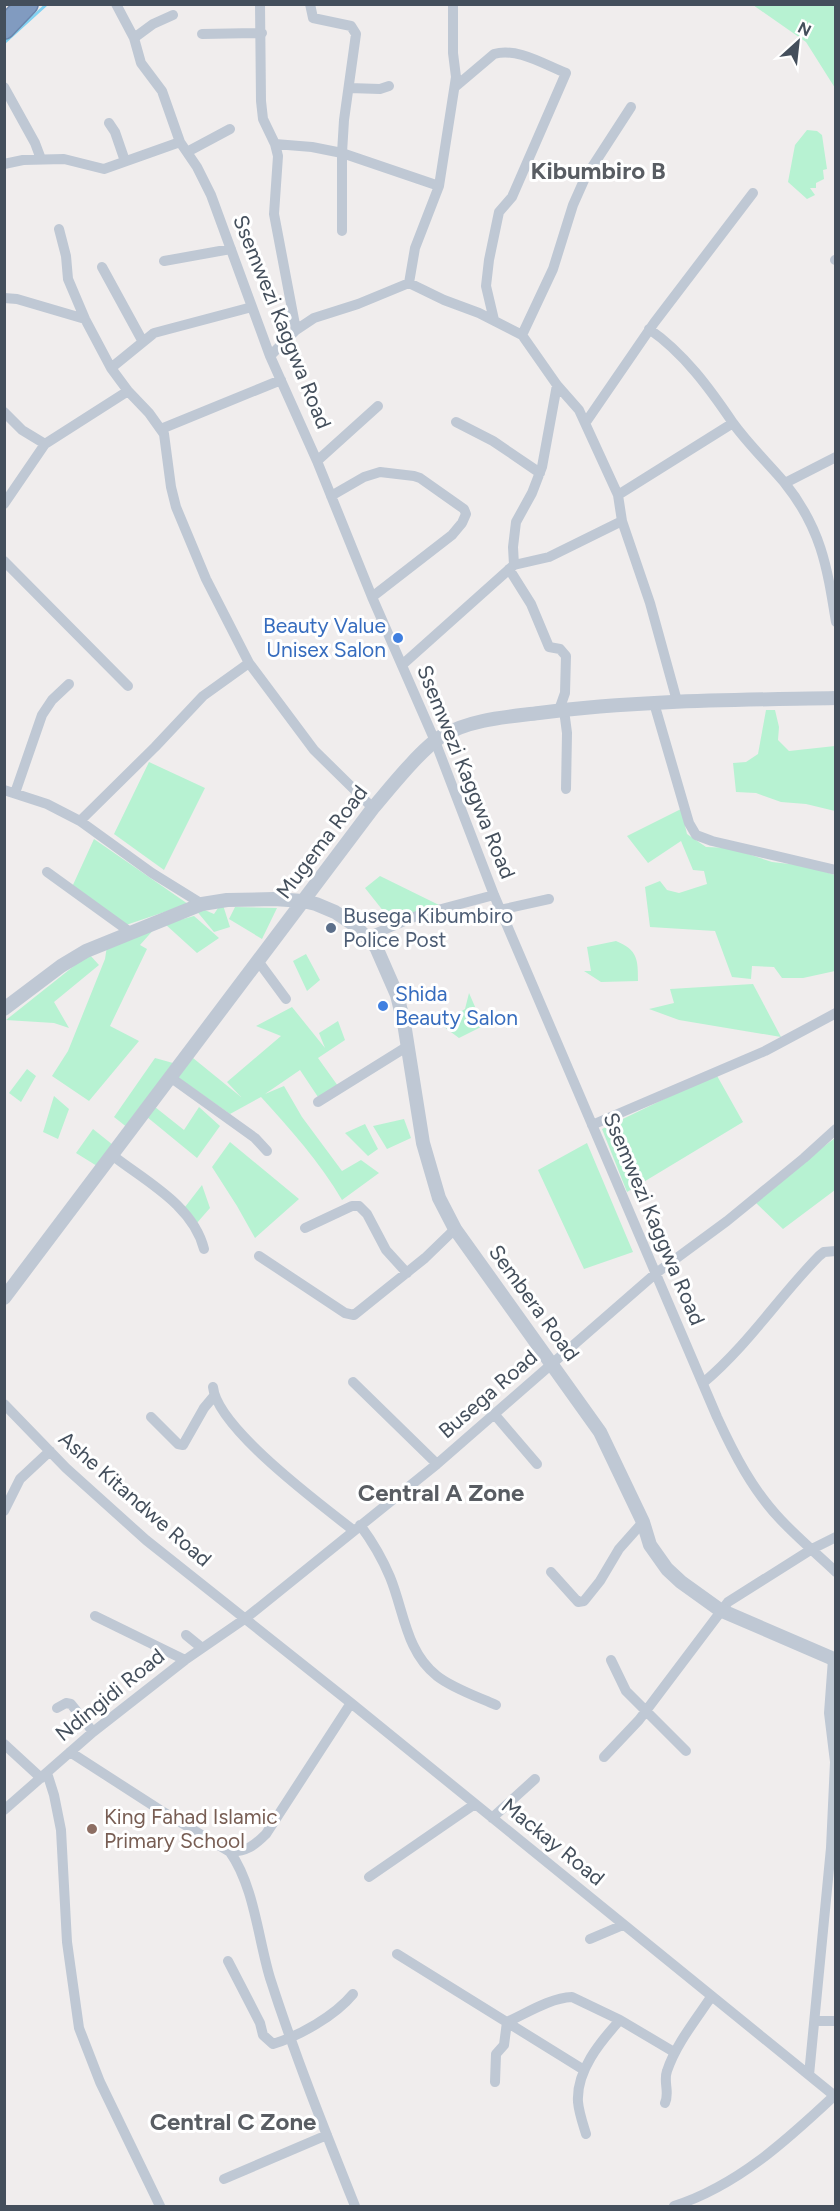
<svg xmlns="http://www.w3.org/2000/svg" width="840" height="2211" font-family="Figtree,sans-serif">
	<style>
		.green { fill: #b7f2d2 }
		.lines { fill: none; stroke-linecap: round; stroke-linejoin: round }
		.stream { stroke: #81d2f2; stroke-width: 3 }
		.motorway-casing { stroke: #6c86ac; stroke-width: 24 }
		.minor { stroke: #bfc8d4; stroke-width: 10 }
		.tertiary { stroke: #bfc8d4; stroke-width: 14 }
		.motorway { stroke: #819bc0; stroke-width: 21 }
		.shop-dot { fill: #3f7fe0; stroke: #fff; stroke-width: 2 }
		.service-dot { fill: #5c6f8a; stroke: #fff; stroke-width: 2 }
		.education-dot { fill: #8d6e63; stroke: #fff; stroke-width: 2 }
		.labels { text-anchor: middle; stroke-width: 6; stroke-linejoin: round; paint-order: stroke }
		.street-label { font-size: 21px; fill: #444f5c; stroke: #fff }
		.shop-label { font-size: 21px; fill: #366cbe; stroke: #fff; text-anchor: end }
		.service-label { font-size: 21px; fill: #4e5e75; stroke: #fff; text-anchor: start }
		.education-label { font-size: 21px; fill: #785e54; stroke: #fff; text-anchor: start }
		.quarter-label { font-size: 24px; font-weight: bold; fill: #595d63; stroke: #fff }
	</style>
	<rect width="100%" height="100%" fill="#f0eded"/>
	<path class="green" d="M753,5H835V88L806,42Z
		M807,130L817,131L822,135L827,169L823,170L824,179L816,183V188H810L815,195L807,199L788,182L795,145Z
		M766,710H775L779,727L778,740L789,751L835,746V811L806,804L781,802L756,793L736,792L733,763L746,762L758,754Z
		M149,762L205,788L164,870L114,834Z
		M681,809L687,834L706,847L730,848L772,862L807,866L835,875V971L803,978H782L774,967L752,966L751,979L732,977L715,931L650,927L645,887L660,881L667,890L679,893L707,884L704,871L693,870L681,841L648,863L627,836Z
		M94,839L188,904L126,925L72,887Z
		M380,876L439,905L392,922L365,888Z
		M222,902L230,927L214,932L195,909L200,908L214,914Z
		M235,907L277,908L262,939L229,919Z
		M194,916L219,938L197,953L165,924Z
		M156,927L140,945L147,949L110,1026L139,1041L89,1101L52,1076L68,1051L105,959L107,946Z
		M616,941C638,950 638,960 638,981L601,982L584,971H591L587,947Z
		M89,954L99,965L54,1002L69,1028L54,1023L6,1020Z
		M306,954L320,980L307,991L293,961Z
		M753,984L781,1037L679,1020L649,1009L674,1003L670,989Z
		M469,993L476,1009L485,1025L459,1038L440,1024L465,1009Z
		M292,1007L325,1048L319,1033L338,1021L345,1040L318,1058L338,1086L318,1097L300,1070L265,1094L284,1086L302,1117L342,1171L361,1160L379,1173L342,1200C320,1162 290,1129 261,1097L230,1114L173,1074L193,1058L241,1097L227,1082L281,1036L256,1026Z
		M155,1058L173,1063L128,1128L114,1117Z
		M27,1069L36,1076L21,1102L9,1093Z
		M716,1074L743,1122L627,1192L602,1129Z
		M54,1096L69,1109L58,1139L43,1132Z
		M155,1107L184,1130L199,1107L220,1126L197,1158L147,1117Z
		M404,1119L411,1138L387,1149L373,1126Z
		M365,1124L378,1149L368,1156L345,1133Z
		M93,1129L113,1145L97,1166L76,1153Z
		M835,1138V1190L783,1229L753,1200Z
		M230,1142L299,1199L255,1238L237,1206L212,1167Z
		M587,1143L633,1252L584,1269L538,1170Z
		M202,1185L210,1208L196,1224L185,1207Z"/>
	<g class="lines">
		<path class="stream" d="M4,43L47,4"/>
		<g class="motorway-casing">
			<path id="motorway" d="M4,28L27,4"/>
		</g>
		<path class="minor" d="M116,4L134,38L141,63L162,91L180,142L197,167L211,195L270,356L317,461L372,597L435,741L494,895L717,1417C734,1454 753,1491 781,1520C798,1538 818,1555 836,1572
			M260,4L261,101L263,119L275,144L278,156L274,214L296,330
			M310,4L313,18L351,26L356,34L344,120L342,153V231
			M202,34L262,33
			M134,38L153,24L173,15
			M4,87L35,143L41,159
			M455,87L494,54C517,47 545,65 566,73L512,197L499,212L489,260L486,286L494,320
			M349,88L380,89L389,86
			M109,123L115,132L125,161
			M275,144L312,147L342,153L439,186
			M187,152L230,129
			M4,164L23,160L64,159L104,169L180,142
			M59,229L66,256L68,279L85,319L111,368L128,391L149,413L164,434L171,487L176,507L206,579L249,663L314,750L373,808
			M835,260H836
			M164,261L231,249
			M102,267L143,342
			M409,283L415,248L439,186L456,77L453,53V4
			M4,298L17,299L85,319
			M649,329C684,353 710,389 733,423
			M522,335L553,269L573,205L585,178L631,107
			M270,356L296,330L314,318L358,304L409,283L444,300L479,313L522,335L557,385L579,410L618,495L622,521L650,603L677,701
			M111,368L154,333L252,307
			M4,412L22,430L45,444
			M456,422L493,441L540,473
			M586,422L654,323L753,193
			M161,429L281,380
			M317,461L378,406
			M785,483L836,457
			M618,495L733,423C748,444 767,462 784,482C821,528 827,566 836,622
			M331,496L364,477L380,472L414,476L420,478L464,509L466,514L462,523L452,535L372,597
			M4,504L45,444L128,391
			M4,561L128,686
			M514,565L513,547L516,522L532,493L542,467L557,385
			M509,569L531,604L549,647L560,649L566,656L565,693L559,710
			M402,665L514,565L549,557L622,521
			M654,703L689,823L696,835L712,841L836,870
			M564,710L567,733L566,789
			M4,790L47,804L80,821L152,873L202,904
			M15,793L42,715L52,700L69,684
			M80,821L155,747L203,696L249,663
			M47,872L130,932
			M500,910L549,899
			M367,937L419,915L494,895
			M258,961L286,999
			M170,1077L255,1138L267,1151
			M318,1102L408,1046
			M592,1125L765,1051L836,1013
			M112,1155C145,1181 193,1205 204,1249
			M305,1228L352,1206H359L367,1214L386,1250L407,1273
			M259,1256L345,1313L354,1315L425,1258L455,1229
			M353,1382L437,1464
			M703,1383C749,1344 777,1299 819,1256L824,1252L836,1251
			M213,1387C217,1428 320,1504 353,1530
			M4,1404L66,1468L146,1540L351,1703L836,2097
			M495,1415L537,1464
			M151,1417L178,1444L183,1445L204,1408L214,1396
			M4,1511L20,1479L50,1451
			M360,1525C372,1541 382,1558 390,1577C404,1611 406,1652 437,1676C452,1688 478,1697 496,1705
			M551,1572L578,1602L584,1601L600,1581L619,1549L643,1522
			M95,1616L185,1660
			M186,1635L202,1648
			M611,1660L626,1691L686,1751
			M57,1708L66,1703L71,1704L93,1732
			M4,1744L41,1778
			M70,1752L160,1810L230,1852C254,1886 258,1938 270,1978C295,2056 325,2131 355,2206
			M604,1757L639,1720L728,1602L812,1549L836,1537
			M47,1773L54,1795L61,1830L67,1942L79,2028L100,2082L160,2206
			M4,1810L93,1732L185,1660L246,1618L437,1464L655,1274L727,1221L804,1158L836,1129
			M492,1818L535,1779
			M230,1852C247,1851 254,1846 266,1834L351,1703
			M369,1877L475,1804
			M590,1939L623,1925
			M397,1954L584,2070
			M228,1961L260,2023L263,2035L273,2044C299,2036 335,2016 353,1994
			M815,2021H836
			M809,2075L831,1848L835,1762L829,1713L833,1659
			M495,2082L496,2054L504,2045L507,2022C527,2013 550,1998 572,1997L620,2020
			M665,2103C670,2092 663,2082 667,2071C676,2044 695,2021 711,1997
			M586,2134C583,2124 579,2113 578,2102C576,2071 600,2042 620,2020L674,2052
			M224,2179L327,2135
			M674,2206C737,2186 787,2140 834,2096"/>
		<path class="tertiary" d="M4,1009L61,966L86,951L202,904L227,900L274,899L303,901L316,904L335,912L353,924L376,947L397,995L404,1023L423,1143L439,1198L455,1229L600,1432L643,1522L650,1545L667,1569L681,1582L720,1610L836,1660
			M4,1298L373,808C390,788 421,749 442,736C471,719 507,717 539,713C638,700 737,700 836,698"/>
		<use href="#motorway" class="motorway"/>
	</g>
	<g class="shop-dot">
		<circle cx="398" cy="638" r="6"/>
		<circle cx="383" cy="1006" r="6"/>
	</g>
	<circle class="service-dot" cx="331" cy="928" r="6"/>
	<circle class="education-dot" cx="92" cy="1829" r="6"/>
	<g class="labels">
		<g class="street-label">
			<text transform="translate(282 322) rotate(68)" y="7">Ssemwezi Kaggwa Road</text>
			<text transform="translate(466 772) rotate(68)" y="7">Ssemwezi Kaggwa Road</text>
			<text transform="translate(322 842) rotate(-53)" y="7">Mugema Road</text>
			<text transform="translate(654 1219) rotate(67)" y="7">Ssemwezi Kaggwa Road</text>
			<text transform="translate(534 1303) rotate(54)" y="7">Sembera Road</text>
			<text transform="translate(488 1394) rotate(-41)" y="7">Busega Road</text>
			<text transform="translate(135 1499) rotate(41)" y="7">Ashe Kitandwe Road</text>
			<text transform="translate(110 1695) rotate(-39)" y="7">Ndingidi Road</text>
			<text transform="translate(553 1842) rotate(39)" y="7">Mackay Road</text>
		</g>
		<g class="shop-label">
			<text x="386" y="633">Beauty Value<tspan x="386" dy="24">Unisex Salon</tspan></text>
			<text x="395" y="1001" text-anchor="start">Shida<tspan x="395" dy="24">Beauty Salon</tspan></text>
		</g>
		<g class="service-label">
			<text x="343" y="923">Busega Kibumbiro<tspan x="343" dy="24">Police Post</tspan></text>
		</g>
		<g class="education-label">
			<text x="104" y="1824">King Fahad Islamic<tspan x="104" dy="24">Primary School</tspan></text>
		</g>
		<g class="quarter-label">
			<text x="598" y="179">Kibumbiro B</text>
			<text x="441" y="1501">Central A Zone</text>
			<text x="233" y="2130">Central C Zone</text>
		</g>
	</g>
	<rect width="840" height="2211" fill="none" stroke="#444f5c" stroke-width="12"/>
	<g transform="translate(798 42) rotate(27)" stroke="#ffffff" stroke-width="4.5" paint-order="stroke">
	<path d="M0-4.5L10 22L0 15L-10 22Z" fill="#444f5c"/>
	<text y="-9" font-size="16" font-weight="bold" text-anchor="middle" fill="#444f5c">N</text>
	</g>
</svg>
